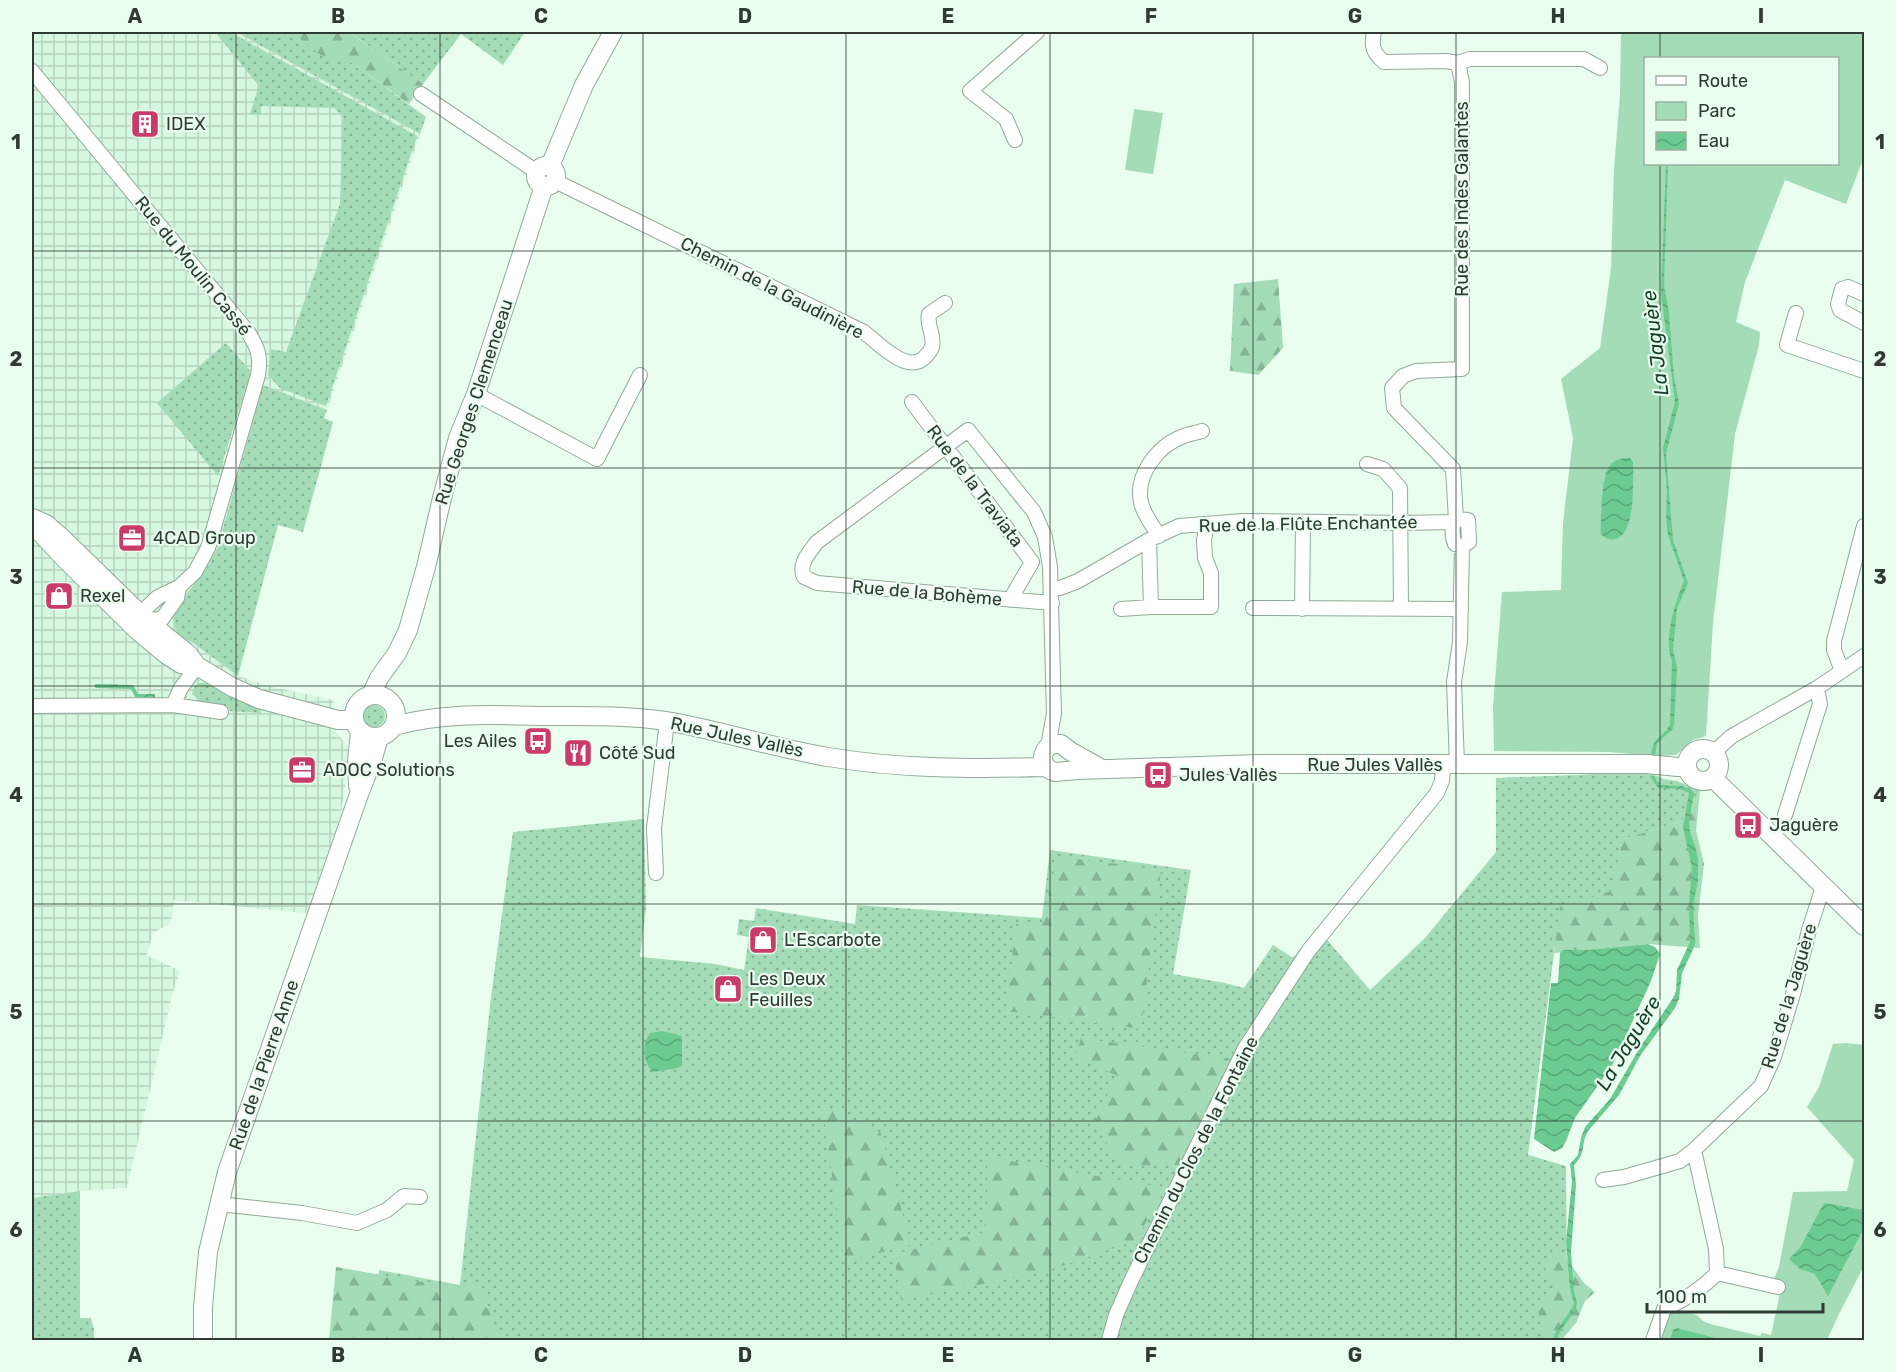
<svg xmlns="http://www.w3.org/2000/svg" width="1896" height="1372" font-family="Rubik,sans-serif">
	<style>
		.industrial { fill: url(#industrial-grid) }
		.grass { fill: url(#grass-dots) }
		.forest { fill: url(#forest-firs) }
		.green { fill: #a3dcb6; fill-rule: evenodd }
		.water { fill: url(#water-waves) }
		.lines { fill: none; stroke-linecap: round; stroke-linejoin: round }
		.street-casing { stroke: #91a998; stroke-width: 16 }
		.secondary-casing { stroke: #91a998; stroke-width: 20 }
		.street { stroke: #fff; stroke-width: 14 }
		.secondary { stroke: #fff; stroke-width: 18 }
		.grid { fill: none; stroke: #303a33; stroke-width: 1.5; stroke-opacity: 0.55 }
		.labels { text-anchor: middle; stroke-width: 4.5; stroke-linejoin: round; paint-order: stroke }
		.poi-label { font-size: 18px; fill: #303a33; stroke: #e9feef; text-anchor: start }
		.street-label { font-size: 18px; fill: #303a33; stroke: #e9feef }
		.water-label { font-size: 20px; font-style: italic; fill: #163e26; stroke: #e9feef }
		.neatline { fill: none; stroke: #303a33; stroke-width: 2 }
		.grid-label { font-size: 20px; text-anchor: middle; font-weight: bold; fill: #303a33 }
	</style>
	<defs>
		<pattern id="industrial-grid" width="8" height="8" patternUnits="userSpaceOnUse" patternTransform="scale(1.5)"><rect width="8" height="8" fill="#d6f7e0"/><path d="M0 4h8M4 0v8" fill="none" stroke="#b8d4c1"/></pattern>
		<pattern id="grass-dots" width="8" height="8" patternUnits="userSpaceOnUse" patternTransform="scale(1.5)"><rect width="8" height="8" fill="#a3dcb6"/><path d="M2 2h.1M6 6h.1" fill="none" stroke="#85b395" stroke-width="1.8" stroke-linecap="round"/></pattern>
		<pattern id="forest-firs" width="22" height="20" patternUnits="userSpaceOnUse" patternTransform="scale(1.5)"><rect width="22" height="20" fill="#a3dcb6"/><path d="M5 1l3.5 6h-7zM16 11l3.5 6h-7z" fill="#85b395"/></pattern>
		<pattern id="water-waves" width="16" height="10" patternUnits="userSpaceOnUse" patternTransform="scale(1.5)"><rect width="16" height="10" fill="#6ccb91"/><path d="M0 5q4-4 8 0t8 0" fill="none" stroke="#59a677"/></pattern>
	</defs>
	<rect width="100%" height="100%" fill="#e9feef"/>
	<path class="industrial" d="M32,32H236L420,134L327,410L263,385L218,547L207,567L176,608L179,637L192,642L238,676L269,686L333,700L332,726L350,750L341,814L321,877L306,913L174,900L171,923L153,933L147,955L180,971L173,992L127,1188L80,1191L32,1198Z"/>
	<path class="grass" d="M215,32H230L417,136L326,406L280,388L268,375L271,349L286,352L340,204L343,117L334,108L261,106V115L250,114L259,86Z
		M236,32H291L304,41L348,60L426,117L420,134Z
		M349,32H525L503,65L461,34L423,84Z
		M226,343L251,372L218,476L157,403Z
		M263,385L327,410L324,418L333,422L303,532L278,525L238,676L192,642L179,637C174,627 173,619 176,608L207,567L218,547Z
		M199,683H205L260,707L261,713L230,711L227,706L202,703L192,694L195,686Z
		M363 716a11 11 0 1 1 22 0a11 11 0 1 1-22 0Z
		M1648,772L1664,779L1677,781L1700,791L1696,802L1681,821L1623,839L1612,891L1555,945L1528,1155L1566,1166L1567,1292L1546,1340H371L379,1270L460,1285L491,997L513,832L644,819L646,908L640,957L715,964L744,970L749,937L737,935L739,919L754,921L756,908L855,924L857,905L1042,918L1050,850L1191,870L1173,974L1225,983L1244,988L1273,945L1293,958L1317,928L1370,990L1425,938L1496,852V778Z
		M80,1191V1318H91L94,1330V1340H32V1198Z"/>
	<path class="forest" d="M291,32H349L423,84L409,104L348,60L330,62Z
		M1278,279L1283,348L1258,375L1230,371L1234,284Z
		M1700,791L1696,830L1704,864L1698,916L1700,948L1648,944L1554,953L1560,907L1611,891L1623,839L1681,821L1696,802Z
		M1057,856L1161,870L1141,1029L1006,1011L1016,924H1042Z
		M1081,1038L1230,1059L1178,1165L1119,1166L1095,1122L1116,1075L1075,1057Z
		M822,1104L881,1133L911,1245L844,1262Z
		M987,1157L1166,1188L1135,1241L1044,1272L901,1300L894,1254L984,1232L987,1204Z
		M1559,1248L1584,1283L1595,1292L1585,1301L1576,1323L1564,1337V1340H1541L1544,1333L1537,1308L1554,1287L1543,1263Z
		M336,1267L444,1286L481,1285L499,1340H329Z"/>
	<path class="green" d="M1621,32H1864V162H1862L1846,204L1785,180L1745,282L1736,322L1760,332L1759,345L1735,434L1713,623L1706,736L1693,740L1676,755L1655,756L1608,752L1494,751L1493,707L1502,592L1561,590L1563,523L1573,438L1561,379L1600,348L1611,268L1614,169L1620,95ZM1646,58H1838V164H1646Z
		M1134,109L1163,113L1153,174L1125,170Z
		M1846,1043L1864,1045V1266L1839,1314L1827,1340H1657L1663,1321L1672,1309L1697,1315L1703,1321L1710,1324L1760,1336L1762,1333L1771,1335L1779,1298L1778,1283L1774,1279L1779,1267L1793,1192L1847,1191L1854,1160L1807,1107L1819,1087L1833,1044Z"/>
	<path class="water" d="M1666,164H1668L1664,286L1669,313L1674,377L1679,403L1666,454L1673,540L1688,583L1677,609L1673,650L1677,666L1674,725L1672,730L1657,743L1655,756H1651C1654,733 1662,740 1670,724L1672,661C1663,639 1675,603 1684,581L1668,535L1666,517L1667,491L1663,448L1675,402L1661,293Z
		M1623,458H1630L1633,462C1633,479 1636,530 1618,538C1612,541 1605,539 1601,534C1600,521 1602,479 1608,468C1611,462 1617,460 1623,458Z
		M95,684L133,685L138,694H155V698L135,697L131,689L95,688Z
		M1650,776H1654L1659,785L1683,786L1693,791L1694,794L1689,821L1690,832L1696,849L1698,861V880L1693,906L1695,945L1682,973L1679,999L1675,1008L1640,1056L1619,1095L1588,1131C1580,1145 1587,1153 1574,1165L1576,1185L1571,1252L1574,1291L1577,1303L1575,1311L1561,1330L1556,1340H1553C1556,1327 1568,1317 1574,1304L1570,1288L1566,1242L1572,1181L1570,1164L1578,1155L1581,1138L1585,1127L1610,1099L1639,1049L1673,998L1676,991L1677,970L1690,942L1689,904L1692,868L1683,827L1689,793L1680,789L1658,788Z
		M1648,944L1655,947L1660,954L1651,981L1613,1064L1575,1118L1566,1141L1562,1148L1554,1152L1534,1139L1551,983H1558L1560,953L1564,950H1586Z
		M662,1031L682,1036V1065L678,1068L653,1072C642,1061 642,1045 650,1033Z
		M1824,1203L1864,1210V1228L1828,1296L1815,1274L1800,1269L1789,1259L1801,1246Z
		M1677,1328L1723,1340H1670L1673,1330Z"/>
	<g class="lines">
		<g class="street-casing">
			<path id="street" d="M1374,32C1371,46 1373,53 1384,62L1446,61L1458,63L1462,82V369L1416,371L1403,376L1392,388L1394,408L1453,469L1456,519
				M1458,63L1470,59H1584L1600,68
				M32,71L248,332C258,348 261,356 258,375L208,548L195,572L179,587
				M421,94L537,172
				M1015,140L1006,119L970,91L1037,32
				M555,181L864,332C878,343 907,374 924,358C927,355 931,351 932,347C935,335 926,325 929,314L945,303
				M1864,294L1848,287L1842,289L1838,304L1840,310L1864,323
				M1796,313L1787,345L1864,371
				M476,394L597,459L640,375
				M912,402L1032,562L1010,600
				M1367,464L1383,469L1400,488L1401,609
				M1456,519L1468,520L1469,542L1462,546L1455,544C1452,537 1451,525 1456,519Z
				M1159,536C1153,526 1143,514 1141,502C1135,475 1158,445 1184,436C1189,434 1196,433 1202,431
				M1149,540L1151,607H1211V573L1205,558L1204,540L1207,524
				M1051,589L1060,588L1078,581L1149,540L1179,526L1244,521L1401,523L1453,522
				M1253,608L1461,609
				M1121,609L1151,607
				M1302,609L1303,522
				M144,622L146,620L145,609L158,597L179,587L177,598L162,619L146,620
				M1842,671L1834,650V641L1864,526
				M173,705L181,688L197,666
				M32,706L173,705L221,712
				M1048,747L1054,713L1050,567L1045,537L1034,512L968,430L817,542C809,553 798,564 804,577L817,583L1052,603
				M1714,752L1732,736L1817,688L1864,656
				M1457,765L1454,682L1460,642L1462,546
				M1785,815L1820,704L1817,688
				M656,873L654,828L667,722
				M1603,1180L1624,1177L1680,1161L1694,1150
				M219,1204L302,1213L357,1223L387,1210L404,1196L420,1197
				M1717,1273L1778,1287
				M1109,1340L1116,1315L1131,1281L1245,1048L1309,950L1437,793L1442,781L1443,765
				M1653,1340L1664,1309C1684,1300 1702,1289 1717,1273L1716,1249L1694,1150L1761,1086L1774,1057L1793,994L1809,930L1823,887"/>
		</g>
		<g class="secondary-casing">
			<path id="secondary" d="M536 176a10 10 0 1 1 20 0a10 10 0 1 1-20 0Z
				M550,166L584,85L613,32
				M32,518L46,524L61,537L146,620L188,654L197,666L232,687L259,699L338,720H354
				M36,528L64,558L137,630L167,655L181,664L197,666
				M354 716a21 21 0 1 1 42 0a21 21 0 1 1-42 0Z
				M371,695L379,678L397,653L408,630L426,567L442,498L458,438L476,394L544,186
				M394,726C443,712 496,715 547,716C586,716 626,715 665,721C720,730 773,748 828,757C900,769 973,769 1045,767
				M1687 765a16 16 0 1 1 32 0a16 16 0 1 1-32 0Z
				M1102,769L1070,751L1061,744H1052C1039,752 1040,767 1055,772L1078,770L1260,764H1647L1678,767L1687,766
				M1713,778L1864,926
				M358,786L357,761L360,732
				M203,1340V1307L208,1252L227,1172L358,797L373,758L379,737"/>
		</g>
		<use href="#street" class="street"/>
		<use href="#secondary" class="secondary"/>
	</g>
	<path class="grid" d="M236,32V1340M440,32V1340M643,32V1340M846,32V1340M1050,32V1340M1253,32V1340M1456,32V1340M1660,32V58M1660,164V1340M32,251H1864M32,468H1864M32,686H1864M32,904H1864M32,1121H1864"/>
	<defs>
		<g id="building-square" transform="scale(1.5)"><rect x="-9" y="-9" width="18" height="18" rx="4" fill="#c93c6a" stroke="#e9feef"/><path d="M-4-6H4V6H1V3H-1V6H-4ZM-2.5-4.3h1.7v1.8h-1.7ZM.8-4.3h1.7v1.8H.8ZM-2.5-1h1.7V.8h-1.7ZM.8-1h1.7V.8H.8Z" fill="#fff"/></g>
		<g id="office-square" transform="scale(1.5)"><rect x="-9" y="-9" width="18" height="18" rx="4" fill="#c93c6a" stroke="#e9feef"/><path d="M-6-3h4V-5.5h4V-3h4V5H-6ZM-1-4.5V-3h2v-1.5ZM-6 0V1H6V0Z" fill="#fff"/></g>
		<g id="shop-square" transform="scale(1.5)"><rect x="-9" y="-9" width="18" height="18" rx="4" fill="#c93c6a" stroke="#e9feef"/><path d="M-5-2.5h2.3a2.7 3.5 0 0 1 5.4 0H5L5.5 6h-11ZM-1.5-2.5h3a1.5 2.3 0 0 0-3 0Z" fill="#fff"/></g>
		<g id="bus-square" transform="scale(1.5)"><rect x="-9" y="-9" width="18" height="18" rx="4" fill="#c93c6a" stroke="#e9feef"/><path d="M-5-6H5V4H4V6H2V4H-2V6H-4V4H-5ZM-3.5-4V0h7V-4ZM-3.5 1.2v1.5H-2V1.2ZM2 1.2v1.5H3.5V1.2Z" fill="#fff"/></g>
		<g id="restaurant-square" transform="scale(1.5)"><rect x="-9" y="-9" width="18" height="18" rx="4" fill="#c93c6a" stroke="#e9feef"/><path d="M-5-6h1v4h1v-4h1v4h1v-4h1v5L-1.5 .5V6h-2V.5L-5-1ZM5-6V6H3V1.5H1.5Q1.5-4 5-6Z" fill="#fff"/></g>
	</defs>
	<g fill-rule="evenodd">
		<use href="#building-square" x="145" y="124"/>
		<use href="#office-square" x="132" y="538"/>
		<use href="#shop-square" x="59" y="596"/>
		<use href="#bus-square" x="538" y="741"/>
		<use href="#restaurant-square" x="578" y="753"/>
		<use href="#office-square" x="302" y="770"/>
		<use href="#bus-square" x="1158" y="775"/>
		<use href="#bus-square" x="1748" y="825"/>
		<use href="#shop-square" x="763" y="940"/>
		<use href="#shop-square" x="728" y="989"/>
	</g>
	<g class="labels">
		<g class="poi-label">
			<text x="166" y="130">IDEX</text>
			<text x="153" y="544">4CAD Group</text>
			<text x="80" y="602">Rexel</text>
			<text x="517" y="747" text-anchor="end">Les Ailes</text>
			<text x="599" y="759">Côté Sud</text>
			<text x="323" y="776">ADOC Solutions</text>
			<text x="1179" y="781">Jules Vallès</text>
			<text x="1769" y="831">Jaguère</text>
			<text x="784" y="946">L'Escarbote</text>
			<text x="749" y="985">Les Deux<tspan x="749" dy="21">Feuilles</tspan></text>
		</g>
		<g class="street-label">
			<text transform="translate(1462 199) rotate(-90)" y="6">Rue des Indes Galantes</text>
			<text transform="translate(193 266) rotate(51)" y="6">Rue du Moulin Cassé</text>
			<text transform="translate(772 288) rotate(27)" y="6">Chemin de la Gaudinière</text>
			<text transform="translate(474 402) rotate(-72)" y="6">Rue Georges Clemenceau</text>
			<text transform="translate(975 486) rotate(53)" y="6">Rue de la Traviata</text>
			<text transform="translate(1308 524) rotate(-1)" y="6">Rue de la Flûte Enchantée</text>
			<text transform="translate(927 593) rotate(5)" y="6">Rue de la Bohème</text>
			<text transform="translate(737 737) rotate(12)" y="6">Rue Jules Vallès</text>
			<text x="1375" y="771">Rue Jules Vallès</text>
			<text transform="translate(1789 996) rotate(-73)" y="6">Rue de la Jaguère</text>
			<text transform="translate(264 1065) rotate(-71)" y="6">Rue de la Pierre Anne</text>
			<text transform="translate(1196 1150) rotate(-63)" y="6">Chemin du Clos de la Fontaine</text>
		</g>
		<g class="water-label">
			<text transform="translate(1655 343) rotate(-97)" y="7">La Jaguère</text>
			<text transform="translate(1628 1043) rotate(-59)" y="7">La Jaguère</text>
		</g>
	</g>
	<rect width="1896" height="1372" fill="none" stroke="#e9feef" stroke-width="66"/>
	<rect x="1644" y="57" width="195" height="108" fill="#e9feef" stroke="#9fb0a4" stroke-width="1.5"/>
	<rect x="1656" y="76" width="30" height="9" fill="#ffffff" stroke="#9fb0a4" stroke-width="1.5"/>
	<text x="1698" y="87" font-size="18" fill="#303a33">Route</text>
	<rect x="1656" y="102" width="30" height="18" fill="#a3dcb6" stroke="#9fb0a4" stroke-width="1.5"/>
	<text x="1698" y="117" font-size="18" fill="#303a33">Parc</text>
	<rect x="1656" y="132" width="30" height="18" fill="url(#water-waves)" stroke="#9fb0a4" stroke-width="1.5"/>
	<text x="1698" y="147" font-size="18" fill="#303a33">Eau</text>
	<path d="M1647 1303v9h176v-9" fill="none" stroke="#303a33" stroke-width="3"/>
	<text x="1656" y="1303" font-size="18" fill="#303a33" stroke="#e9feef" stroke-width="4.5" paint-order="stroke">100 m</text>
	<rect x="33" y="33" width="1830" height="1306" class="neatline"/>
	<g class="grid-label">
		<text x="135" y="23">A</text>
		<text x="338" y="23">B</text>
		<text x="541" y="23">C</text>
		<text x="745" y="23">D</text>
		<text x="948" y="23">E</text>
		<text x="1151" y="23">F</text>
		<text x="1355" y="23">G</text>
		<text x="1558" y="23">H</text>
		<text x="1761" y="23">I</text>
		<text x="16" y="149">1</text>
		<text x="1880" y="149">1</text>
		<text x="16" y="366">2</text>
		<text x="1880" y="366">2</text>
		<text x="16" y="584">3</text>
		<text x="1880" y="584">3</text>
		<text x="16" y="802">4</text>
		<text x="1880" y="802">4</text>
		<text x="16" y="1019">5</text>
		<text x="1880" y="1019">5</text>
		<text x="16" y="1237">6</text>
		<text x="1880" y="1237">6</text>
		<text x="135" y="1362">A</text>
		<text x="338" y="1362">B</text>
		<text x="541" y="1362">C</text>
		<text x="745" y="1362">D</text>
		<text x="948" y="1362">E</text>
		<text x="1151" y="1362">F</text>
		<text x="1355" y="1362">G</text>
		<text x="1558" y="1362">H</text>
		<text x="1761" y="1362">I</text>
	</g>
</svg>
